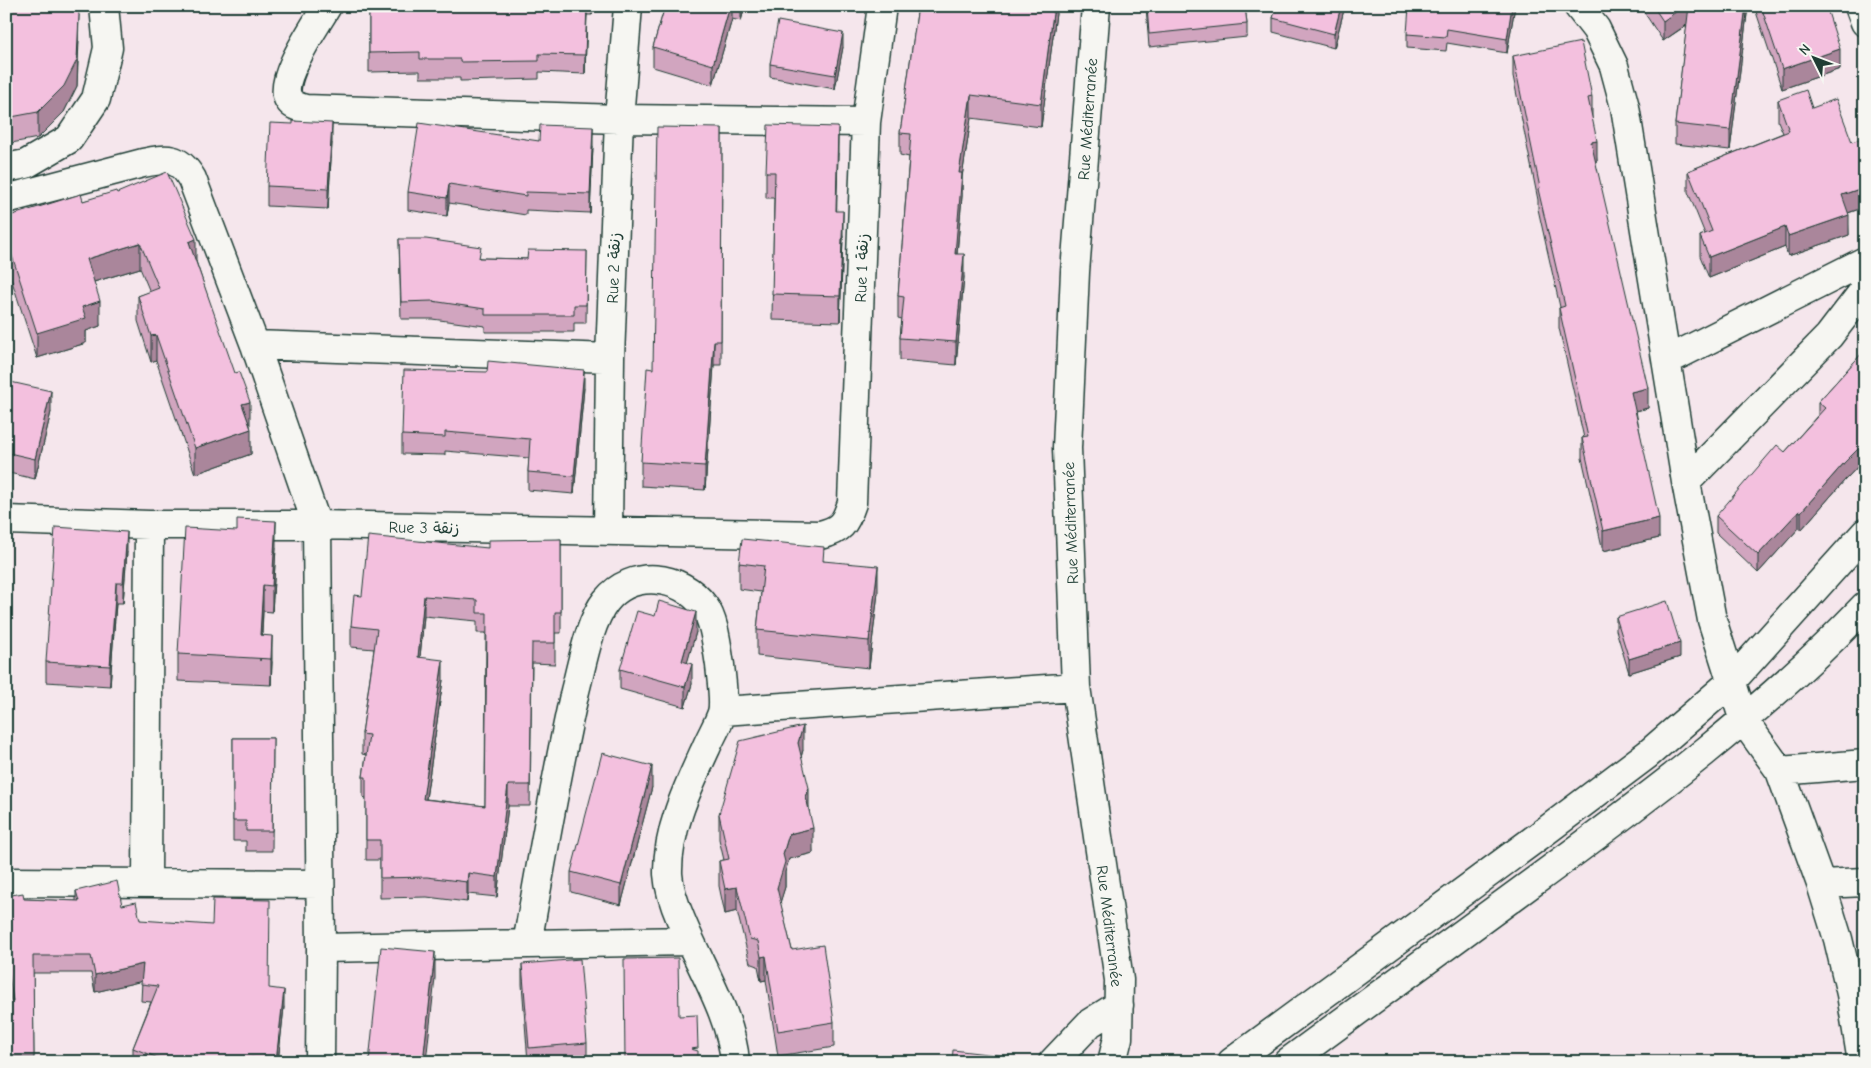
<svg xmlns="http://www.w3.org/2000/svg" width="1871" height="1068" font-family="'Comic Neue','Playpen Sans Arabic',sans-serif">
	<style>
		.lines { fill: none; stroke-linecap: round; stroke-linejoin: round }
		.minor-casing { stroke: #1f3d34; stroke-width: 31 }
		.minor { stroke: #f6f6f2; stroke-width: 28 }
		.wall { fill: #d1a5bf; stroke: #1f3d34; fill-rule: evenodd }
		.shaded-wall { fill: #aa869b; stroke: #1f3d34 }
		.building { fill: #f3c0de; stroke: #1f3d34; fill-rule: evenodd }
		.labels { text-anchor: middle; stroke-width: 4.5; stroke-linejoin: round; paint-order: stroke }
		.street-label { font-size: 16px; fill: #1f3d34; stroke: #f6f6f2 }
	</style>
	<rect width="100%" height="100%" fill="#f5e6ec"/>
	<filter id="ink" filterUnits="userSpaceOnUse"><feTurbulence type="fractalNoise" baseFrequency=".02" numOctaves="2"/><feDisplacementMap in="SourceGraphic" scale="10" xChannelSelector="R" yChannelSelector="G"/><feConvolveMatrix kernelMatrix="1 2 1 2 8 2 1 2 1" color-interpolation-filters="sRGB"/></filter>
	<g filter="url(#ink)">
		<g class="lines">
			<g class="minor-casing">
				<path id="minor" d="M327,6C317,24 276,81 289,100C293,106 299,107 305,109L619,119L866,122
					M1096,6L1075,272L1067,448L1076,687L1119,980L1118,1038L1112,1062
					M1578,6L1596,29L1614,66L1625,107L1686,482L1712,620L1744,721L1780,771L1821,884L1838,939L1851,994L1862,1062
					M1859,6L1865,22
					M6,168L26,164L69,139L96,99L108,48L104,6
					M6,199L143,163C167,158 179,156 192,179L255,345L317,525L321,948L320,1062
					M255,345L610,358
					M1668,360L1865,261
					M1686,482L1829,336L1865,289
					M6,520L149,525H317L820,535C841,530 845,524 852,503L866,122L882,6
					M608,530L610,358L619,119L628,6
					M723,711L1076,687
					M1780,771L1865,764
					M6,882L320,884
					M147,882L149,525
					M1821,884L1865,882
					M527,944C542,859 556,775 575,691C582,665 589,622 606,601C632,569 680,574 704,606C715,621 717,648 720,665C721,677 725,702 722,713C718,725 711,736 706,748C688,787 667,830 668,874C669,889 675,906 681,920C698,963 732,1016 735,1062
					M321,948L689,941
					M1053,1062L1090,1023L1119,1005
					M1232,1062L1543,833L1648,754L1731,682L1865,533
					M1288,1062C1369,1002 1450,943 1532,883C1648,798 1765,711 1865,606"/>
			</g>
			<use href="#minor" class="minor"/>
		</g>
		<path class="wall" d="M6,6L79,41L77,86L64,112L38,138L6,144Z
			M369,6H594L592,15H587L585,74L539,72V79L460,81V78H420V71L369,72Z
			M665,6H745L741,21L732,19L713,85L653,67V47Z
			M918,6H1057L1041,127L971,118L962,177V196L957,254L964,277L956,365L900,360V338L902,319L898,318V296L909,157L900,155V133Z
			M1146,6H1245L1247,24V37L1149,47Z
			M1277,6H1345L1334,48L1273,32V18Z
			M1515,6L1507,53L1447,43L1446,51L1407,48V34Z
			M1640,6H1748L1730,150L1675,144V124L1687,25L1663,41Z
			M1754,6H1826L1840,69L1782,89Z
			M843,47L835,89L770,77V64Z
			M1513,56L1592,97V118L1597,161H1595L1648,408L1636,411L1659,538L1603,551L1582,458V438H1584L1559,328V308L1560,307L1538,209V200L1513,76Z
			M1778,100L1812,108L1852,142L1865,152V207L1848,213L1849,235L1788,256L1785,247L1709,278L1700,256V236L1705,234L1688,192V171L1783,133L1778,121Z
			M722,128L721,365H714L705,490L641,486V462L653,369Z
			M539,141L593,146L590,213L526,210V215L449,203L447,216L408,210V192Z
			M332,143L328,209L267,206V186Z
			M838,153L836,211L843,237L840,322L772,320L774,198H766V172Z
			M117,193L196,261L250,426L251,454L195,474L156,360L151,362L138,321V296L150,292L140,268L94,282L100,326L86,331V343L37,358L6,263V217L83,201Z
			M399,239L481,258L527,259L587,251L586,323H574V332H485V326L432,319H401Z
			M1865,350V459L1844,481L1801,530L1799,528L1758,573L1716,533V516L1785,452L1818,415V402Z
			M6,381L51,412L35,479L9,473Z
			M584,388L574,494L528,490V472L529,458L445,451V455L402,454V435Z
			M561,539V633H555V664L532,663L530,806H508L497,897L468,894L467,902L427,897L380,898V860H366V798L363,797V777L366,755L362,754V734L374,649L351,647V626L362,596L488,548ZM424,616L477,621V633H486L485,806L426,799L443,680L420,657Z
			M276,548L272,612L263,611L262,635L272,662L271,685L178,681V654Z
			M127,552L123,603H116L110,686L46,682V662Z
			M824,561L878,592L869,668L757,656V630L761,592L739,589V563Z
			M1616,617L1680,657L1629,673L1616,630Z
			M696,632L687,662L692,684L685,707L620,689V669Z
			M233,738H273L272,851H246V841H233Z
			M803,750L801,757L809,809L813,853L789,859L785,872V887L780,902L792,950L834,1022V1047L778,1056L766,980L761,981L758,966L750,963L737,911L725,914L719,886V861L724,860L719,839V814Z
			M652,787L621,905L571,892V872Z
			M76,891L122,905L140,920L269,989L284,1007L278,1062H133V1048L151,1002L141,1001L142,981L95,992L91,973H33L34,1062H6V1001H11L6,972V896L24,899L76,901Z
			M522,964L587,1043V1062H528L522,984Z"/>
		<path class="shaded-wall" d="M587,6L585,74V55Z
			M592,6H594L592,15Z
			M730,6H732V19L713,85V65Z
			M741,6H745L741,21Z
			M1054,6H1057L1041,127V104Z
			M1341,6H1345L1334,48V34Z
			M1512,6H1515L1507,53V39Z
			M1684,6H1689V23L1663,41V21Z
			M1746,6H1748L1730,150V130Z
			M79,15L77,86L64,112L38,138V112Z
			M843,33V47L835,89V75Z
			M1840,49V69L1782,89V69Z
			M971,95V118L962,177V196L955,276V254L959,173Z
			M332,123V143L328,209V189Z
			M593,127V146L590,213V194Z
			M838,127V153L836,237V211Z
			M1597,141V161L1591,162V142Z
			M449,184V203L447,216V198Z
			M1865,187V207L1842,215V195Z
			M843,211V237L840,322V296Z
			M1849,215V235L1788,256V236Z
			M1785,227V247L1709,278V257Z
			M196,239V264L189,242Z
			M140,243V268L87,284V259Z
			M964,254V277L956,365V342Z
			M100,301V326L86,331V343L37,358V333L82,307Z
			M156,335V360L151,362V336Z
			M714,341V365L705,490V466Z
			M584,370V388L574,494V476Z
			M1648,388V408L1631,412V392Z
			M51,391V412L35,479V459Z
			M250,402V427L242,404Z
			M251,429V454L195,474V448Z
			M1865,442V459L1844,481L1801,530V512L1844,463Z
			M9,453V473L6,487V466Z
			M1799,511V528L1758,573V555Z
			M1659,518V538L1603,551V531Z
			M276,521V548L272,612V586Z
			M127,532V552L123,603V583Z
			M878,566V592L869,668V641Z
			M116,583V603L110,686V666Z
			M263,585V611L260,661V635Z
			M424,596V616L418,677V657Z
			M696,612V632L682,681V661Z
			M272,636V662L271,685V659Z
			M1680,643V657L1629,673V659Z
			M443,660V680L423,819V799Z
			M692,664V684L685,707V687Z
			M803,726V750L798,768V743Z
			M652,766V787L621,905V885Z
			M508,785V806L497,897V877Z
			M809,788V813L806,797Z
			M813,828V853L789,859L785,872V887L777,913V888L783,854L789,834Z
			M468,873V894L467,902V882Z
			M737,887V911L725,914V889Z
			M435,952V978L426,1062H423Z
			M766,956V980L761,981V957Z
			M143,964V981L95,992V975Z
			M284,990V1007L278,1062H276Z"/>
		<path class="building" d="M6,6H78L79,15L77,60L64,86L38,112L6,118Z
			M369,6H587L585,55L539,54V61L460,62V59H420V52L369,53Z
			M665,6H730L713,65L653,47Z
			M918,6H1054L1041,104L971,95L959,173H962L955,254H964L956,342L900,338L904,297L898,296L911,134L900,133Z
			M1147,6H1245L1247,24L1149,34Z
			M1277,6H1341L1334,34L1273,18Z
			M1409,6H1512L1507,39L1447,29L1446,37L1407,34Z
			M1653,6H1684L1663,21Z
			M1689,6H1746L1730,130L1675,124Z
			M1761,6H1826L1840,49L1782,69Z
			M778,21L843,33L835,75L770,64Z
			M1581,42L1592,97L1588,98L1597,141L1591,142L1648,388L1631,392L1659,518L1603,531L1582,438L1588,437L1559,308L1565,306L1538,189L1540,188L1513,56Z
			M1806,90L1812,108L1836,99L1852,142L1860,139L1865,152V187L1842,195L1849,215L1788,236L1785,227L1709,257L1700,236L1712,231L1688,171L1789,131L1778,100Z
			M293,121L332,123L328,189L267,186L270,123L293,124Z
			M419,123L539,141L540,125L593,127L590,194L526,192V196L449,184L447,198L408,192Z
			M768,125L838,127L836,211H843L840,296L772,294L775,172H766Z
			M657,127L722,128L721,341H714L705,466L641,462L647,368L653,369Z
			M167,172L196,239L189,242L235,373L239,372L250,402L242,404L251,429L195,448L156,335L151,336L138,296L159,288L140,243L87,259L100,301L82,307L86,318L37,333L6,237V217L81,194L83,201L116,191L117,193Z
			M399,239H426L481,247L479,258L527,259L528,250L587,251L586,305H574V315H485V309L432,301L401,302Z
			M1865,350V442L1844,463L1801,512L1799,511L1758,555L1716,516L1777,445L1785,452L1825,408L1818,402Z
			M488,361L584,370L574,476L528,472L530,439L445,432V437L402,435L404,370L487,372Z
			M6,381L51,391L35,459L9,453L6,466Z
			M237,519L276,521L272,586L263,585L260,635L272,636L271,659L178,654L185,528L237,531Z
			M55,527L127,532L123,583H116L110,666L46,662Z
			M368,536L488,548V540L561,539V612H555V643H532L530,785H508L497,877L468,873L467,882L427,877L380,878V840H366V777H363L369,735L362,734L377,629L351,626L354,595L362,596ZM424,596L477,600V613H487L485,806L423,799L443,660L418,657Z
			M742,539L824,547L823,561L878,566L869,641L757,630L764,566L739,563Z
			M659,601L696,612L682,661L692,664L685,687L620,669L637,611L655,616Z
			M1667,601L1680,643L1629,659L1616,617Z
			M803,726L798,743L809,788L806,797L813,828L789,834L783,854L785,862L777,888L792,950L823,945L834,1022L778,1031L766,956L761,957L758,941L750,939L737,887L725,889L719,861L729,859L719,814L740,741Z
			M233,738H273L272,831H246V821H233Z
			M602,753L652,766L621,885L571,872Z
			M117,881L122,905L136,902L140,920L212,925L213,899L270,900L269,988L284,990L276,1061L251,1058V1062H168L133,1048L158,986L141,984L143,964L95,975L91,956H33L34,1057H6V1001H13L6,955V896L23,893L24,899L79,901L76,891Z
			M381,947L435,952L423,1062H369Z
			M678,958L679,1016L697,1015L698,1048L691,1049L698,1051V1062H625L624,959Z
			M580,959L587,1043L529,1048L522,964Z
			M953,1050L1004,1056L1003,1062H952Z"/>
	</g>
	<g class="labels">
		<g class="street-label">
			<text transform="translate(1087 119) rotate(-86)" y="6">Rue Méditerranée</text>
			<text transform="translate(613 268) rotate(-88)" y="6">Rue 2 زنقة</text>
			<text transform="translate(861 268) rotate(-88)" y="6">Rue 1 زنقة</text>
			<text transform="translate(1070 523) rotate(-92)" y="6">Rue Méditerranée</text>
			<text transform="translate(424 527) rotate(1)" y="6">Rue 3 زنقة</text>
			<text transform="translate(1110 926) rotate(83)" y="6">Rue Méditerranée</text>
		</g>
	</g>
	<rect width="1871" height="1068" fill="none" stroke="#f6f6f2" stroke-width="25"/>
	<rect x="12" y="12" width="1846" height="1043" fill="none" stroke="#1f3d34" stroke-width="2" filter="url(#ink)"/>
	<g transform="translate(1814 58) rotate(312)" stroke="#f6f6f2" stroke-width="4" paint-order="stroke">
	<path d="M0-4L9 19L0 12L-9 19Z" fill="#1f3d34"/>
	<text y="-8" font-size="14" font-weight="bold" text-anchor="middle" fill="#1f3d34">N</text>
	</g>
</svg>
